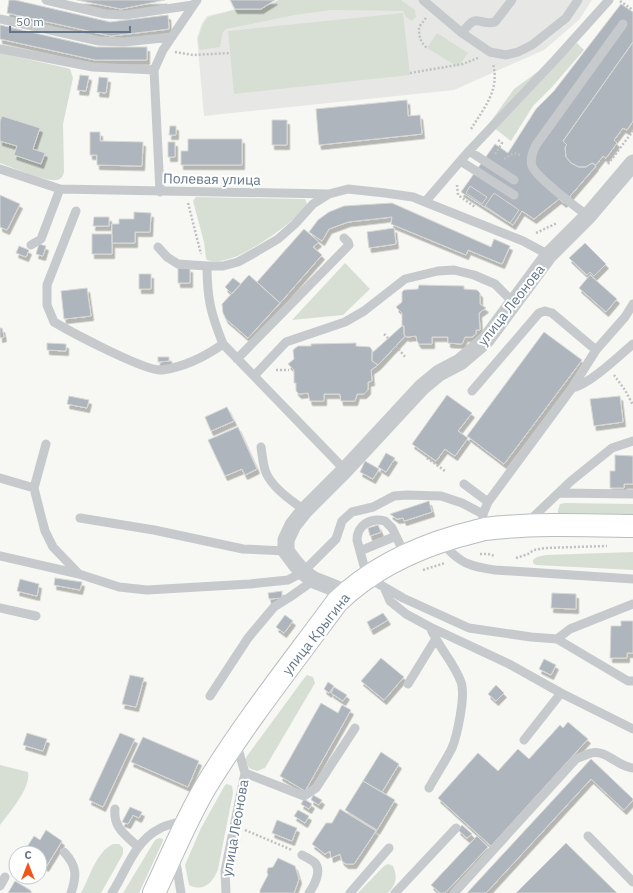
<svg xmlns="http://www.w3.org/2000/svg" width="633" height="893" font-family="'IBM Plex Sans',sans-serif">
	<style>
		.built { fill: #e7e8e6 }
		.green { fill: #d7dfd4 }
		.building { fill: #aeb5bc; stroke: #d8d8d6; filter: url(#shadow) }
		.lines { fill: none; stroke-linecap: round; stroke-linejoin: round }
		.secondary-casing { stroke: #b8bdc2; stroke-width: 24 }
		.path { stroke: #bfc2c4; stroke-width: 2.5; stroke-dasharray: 2 2; stroke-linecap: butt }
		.lane { stroke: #c6cacd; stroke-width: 9 }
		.street { stroke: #c6cacd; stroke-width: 17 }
		.secondary { stroke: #fff; stroke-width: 22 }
		.labels { text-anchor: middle; stroke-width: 4; stroke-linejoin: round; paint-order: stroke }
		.street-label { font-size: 14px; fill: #637587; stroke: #fff }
	</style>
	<defs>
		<filter id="shadow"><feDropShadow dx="2.5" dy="4.5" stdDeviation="0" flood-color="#0004"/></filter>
	</defs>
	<rect width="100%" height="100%" fill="#f7f7f3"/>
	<path class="built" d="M277,0H592L579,20L544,50L454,90L204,116L197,38L202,23L207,16L233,10L261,9Z"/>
	<path class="green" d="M279,0H401L415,10L416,17L412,21L406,17L403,11L332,10L295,15L226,29L223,32L220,47L201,50L199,49L198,38L203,24L208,17L233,10H261Z
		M403,13L410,75L234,94L228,31Z
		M437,33L468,53L458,67L427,48Z
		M577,43L584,50L552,87L533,106L511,141L489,124L514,89Z
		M0,53L67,68L70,69L73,78L63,124L64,172C63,176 61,180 56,180C46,182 11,167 0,163Z
		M196,197L302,199H305L307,204C297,221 253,250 235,257C226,260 216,263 207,260L206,258L204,242L193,201Z
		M345,263L370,289L343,315L292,320Z
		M565,503L633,504V519L558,515V510L560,504Z
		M633,552V570L536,565L533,563V560L537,557L546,555Z
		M307,675L313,677L315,683L265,768L257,771L249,768L245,760L247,756L305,677Z
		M0,765L28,772C31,788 9,813 0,825Z
		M227,784L232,786L233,793L218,869C214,881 204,893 189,885L185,865L201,828L225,785Z
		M159,838L163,839V841L139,893H123L155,840Z
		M113,844H119L123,848V854L101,893H81C90,877 96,852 113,844Z
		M388,864L393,866C398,878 396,884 388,893H358L384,866Z"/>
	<path class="building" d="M9,0H15L110,22L168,15L169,29L111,36L7,13Z
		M77,0H165L121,9Z
		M230,0H275L261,9H235Z
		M621,4L633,12V42L563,141L567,145L565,147L566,157L571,163L579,167H586L592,163L596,166L564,203L559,199L534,219L522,211L513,225L461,192L495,144L508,153L536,109L554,91Z
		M0,25L96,47H147V60H95L0,39Z
		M633,42V121L627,130L623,128L614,140L617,143L606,158L603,156L596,165L592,163L586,167H579L571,163L566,157L565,147L567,145L563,141Z
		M80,75L89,76L86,91L77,90Z
		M99,77L108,78L106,93L97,92Z
		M407,100L408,116L420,115L422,134L319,145L316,109Z
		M2,116L40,128L33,149L45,153L41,164L14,155L17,146L0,141V121Z
		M272,120H287V145H272Z
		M170,126H176V135H169Z
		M90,132H100V141L143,142L142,166L97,165V155H90Z
		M188,139H242V165H181V151H188Z
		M168,142H175V157H168Z
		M470,186L487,197L482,204L466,193Z
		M494,193L519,210L510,223L485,206Z
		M0,195L20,204L7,230L0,227Z
		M392,203L491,247L494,239L510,246L502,264L468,250L466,255L391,224L392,217L348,222L329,229L322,241L309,232L318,220L329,212L344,206Z
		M134,212L151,213L150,232H135V243H112V224H119V219H134Z
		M94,217H109V226H93Z
		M394,228L396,244L369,248L367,232Z
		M304,229L319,242L313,247L322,255L280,303L257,282Z
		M92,234H112V254H92Z
		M585,243L606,264L594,276L590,272L587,275L569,258Z
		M39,244L46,246L43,256L36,254Z
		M19,246L29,250L26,257L16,253Z
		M178,268H190V283H178Z
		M139,274H151V289H139Z
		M249,275L280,303L248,338L226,319L223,313L222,304Z
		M590,275L617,299L606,312L579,288Z
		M233,278L241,284L232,294L225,287Z
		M419,285L464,286V289L477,290L480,293V304L486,308L479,313L480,330H476V334L472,337H465L462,344L448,343V337H432V344H419L417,341L416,336L407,337L404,335V326H402V313L396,307L402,302V292L404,290L418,289Z
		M87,288L91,316L64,319L61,291Z
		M402,326H404V335L405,336L378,365L372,361V353Z
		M0,328H2L4,337L0,338Z
		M544,332L582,360L504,464L467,436Z
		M47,343L66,344V351L47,350Z
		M356,343V346L370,347L372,350V361L378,365L371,370L372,381L368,382V390L364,394H357L355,401H341L340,394H324V401H310L308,393L299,394L296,391V383H294V370L288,364L294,359L293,350L298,346H311V344Z
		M158,357H169V361L158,362Z
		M447,395L472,413L458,431L468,438L455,456L445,449L436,461L412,444Z
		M69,396L89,400L87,408L67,404Z
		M620,396L623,422L594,426L590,399Z
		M227,407L234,421L211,431L205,417Z
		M238,427L257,469L245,475L242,469L225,476L208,440Z
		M386,453L395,458L386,472L378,467Z
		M615,455L633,456V484H624V488H610V471H615Z
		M365,461L379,469L373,479L360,472Z
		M429,501L432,512L404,521L403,518L397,519L390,514Z
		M378,525L381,532L370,536L368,528Z
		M55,578L82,582L80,590L54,585Z
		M20,579L39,584L37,596L17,591Z
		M282,591V598L269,599L268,593Z
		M552,593L576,594V609L551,608Z
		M383,613L388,620L371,630L367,622Z
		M285,615L293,621L284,633L276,627Z
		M621,621H633V653H627V658H610L611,626H621Z
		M381,658L404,677L384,700L361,681Z
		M544,659L556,665L551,675L539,669Z
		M130,675L144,678L136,707L122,704Z
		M328,682L334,686L329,693L324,689Z
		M496,685L504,693L496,701L488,694Z
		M334,687L347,695L343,701L331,693Z
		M321,703L338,713L342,705L351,710L305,791L280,776Z
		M568,722L588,739L491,846L438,798L478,753L498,771L518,749L529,759L560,725L563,728Z
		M27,733L47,739L43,751L23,745Z
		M120,733L135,739L103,807L89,800Z
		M143,737L199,761L188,787L131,762Z
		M381,752L399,764L382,792L363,781Z
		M591,759L633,799V800L624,810L591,779L486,893H467Z
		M363,781L395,800L377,830L345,810Z
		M313,795L322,800L319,805L311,800Z
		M304,799L312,804L309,809L301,804Z
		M130,807L142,812L139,818L133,815L128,824L122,822Z
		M340,809L376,831L354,864H346L342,861L340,854L331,858L330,851L325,854L312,844L326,823H332Z
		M298,810L309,816L305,823L294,816Z
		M277,820L297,828L292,841L272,833Z
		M462,825L472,834L467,838L458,830Z
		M46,830L62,841L46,867L40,863V853H23L34,836L40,840Z
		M477,836L488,847L445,893H440L431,885Z
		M566,843L617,893H516Z
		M278,858L295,866L299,879L294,893H260V890L268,875L267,872L268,868L273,867Z
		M15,881L30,890L32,893H8Z"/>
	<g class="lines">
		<g class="secondary-casing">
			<path id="secondary" d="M154,893C171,857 186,820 206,786C245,722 293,662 337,602C371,569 413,549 458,536C467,534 476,531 485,529C534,523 584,525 633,526"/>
		</g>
		<path class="path" d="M620,1L633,10
			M426,18L419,27C419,36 420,42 427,48
			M175,52L193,55L230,53
			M410,73L463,64L478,58
			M471,129C484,108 500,90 493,64
			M495,154L502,143L497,139
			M504,159L514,153L520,155
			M608,164L633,131
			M457,185L458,195L475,207
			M188,203L201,254
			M536,233L557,223
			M384,334L388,338
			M396,346L406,358
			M276,370H289
			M614,375L625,390L633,405
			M427,458L445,471
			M480,554H488L495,556
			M516,558L528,554L534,550L545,548L607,546
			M423,570L445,563
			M245,830L292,850"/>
		<path class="lane" d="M46,0L105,14L125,15L193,5
			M423,0L462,33L490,52L506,55L518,52L532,45L566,18L578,0
			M0,19L99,41L124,42L172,37
			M462,33C478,11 476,26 495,22L512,0
			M0,49L93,67L154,70
			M469,151L514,180
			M462,162L514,195
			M0,169L60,189L329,194L348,189L385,193L413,197L425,202
			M160,192L154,70L163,50L197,0
			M76,211L47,285V305L54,322C71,332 146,372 162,370C184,367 206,356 223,344
			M588,216C577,208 536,177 532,166C530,160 533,151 536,145L623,24
			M31,245L41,239L60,189
			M158,247L167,257L178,264L207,266H223L238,262L256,252L278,239L295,224L313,204L329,194
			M549,255L523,241L425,202L469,151L555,60L609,0
			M207,266C207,299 211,314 223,344L345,470
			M237,359L349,245L348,242L344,238
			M254,376L286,342L345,322L364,311L405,279L438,271L454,270L474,275L495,284L513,302
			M572,388C589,385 619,356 633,344
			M472,391L539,313L545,311L552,313L596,350
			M46,444L34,488L40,512L45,531L53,547L78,573
			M261,447C262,455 263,463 265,470C270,486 291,501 305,510
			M0,478L34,488
			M464,484L488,502
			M560,493L633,494
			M80,518L154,530L243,549L286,551
			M483,519V514L488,502L572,388L596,350L625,317L633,304
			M528,522L571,481L612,448L633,441
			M441,542C446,547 452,554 458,558C468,566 482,568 495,570L633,579
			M360,551L396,536
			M405,555L392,528L385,521C371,517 357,525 357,540L367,577L384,587L390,601L406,614L430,627L509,664L561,693L633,729
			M0,556L79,574L119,587L147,590L250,584L288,580L303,572L336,539L342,521L352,512L373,507L394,496L407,495L441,496L462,503L483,514
			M384,587L403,598L469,628L531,637L557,639L628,681H633
			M0,608L36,616
			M557,639L570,629L633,604
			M408,684L435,640
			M210,696L248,638L274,607L290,597L314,580
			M524,740L561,693
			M245,773L304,796L316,788L355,728
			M429,788C436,775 445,762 452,748C457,736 466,695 461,682C454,662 438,647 430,627
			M115,809C113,828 126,835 138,847
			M588,836L633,882
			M64,852C77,866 77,876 71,893
			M302,855C306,857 312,860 315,863C322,871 314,886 309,893
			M173,858L177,868L181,893
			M0,886L5,877
			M112,893C126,871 135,841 159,829C167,824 177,823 185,820
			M226,893L225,871L245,773L236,742
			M350,893L389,848
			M395,893L456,828
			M454,893L576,759C580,757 586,755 591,753C606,749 618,767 633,768"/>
		<path class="street" d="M347,593L314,580L303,572L295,563L286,551V540L293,525L305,510L345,470L422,387L439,373L460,362L486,340L549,255L588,216L633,163"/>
		<use href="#secondary" class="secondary"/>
	</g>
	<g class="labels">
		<g class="street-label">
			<text transform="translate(212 179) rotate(1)" y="5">Полевая улица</text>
			<text transform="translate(511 305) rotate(-52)" y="5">улица Леонова</text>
			<text transform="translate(316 634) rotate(-52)" y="5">улица Крыгина</text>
			<text transform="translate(235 828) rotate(-80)" y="5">улица Леонова</text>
		</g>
	</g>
	<g transform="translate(28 865)"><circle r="19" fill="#ffffff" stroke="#c1c8cf"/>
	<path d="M0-3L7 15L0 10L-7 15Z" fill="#f15619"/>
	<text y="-6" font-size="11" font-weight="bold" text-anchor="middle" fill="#637587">С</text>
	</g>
	<path d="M10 26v6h120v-6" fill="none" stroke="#637587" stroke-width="2"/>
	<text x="16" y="26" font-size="12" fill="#637587" stroke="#ffffff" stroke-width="3" paint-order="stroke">50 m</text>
</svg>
